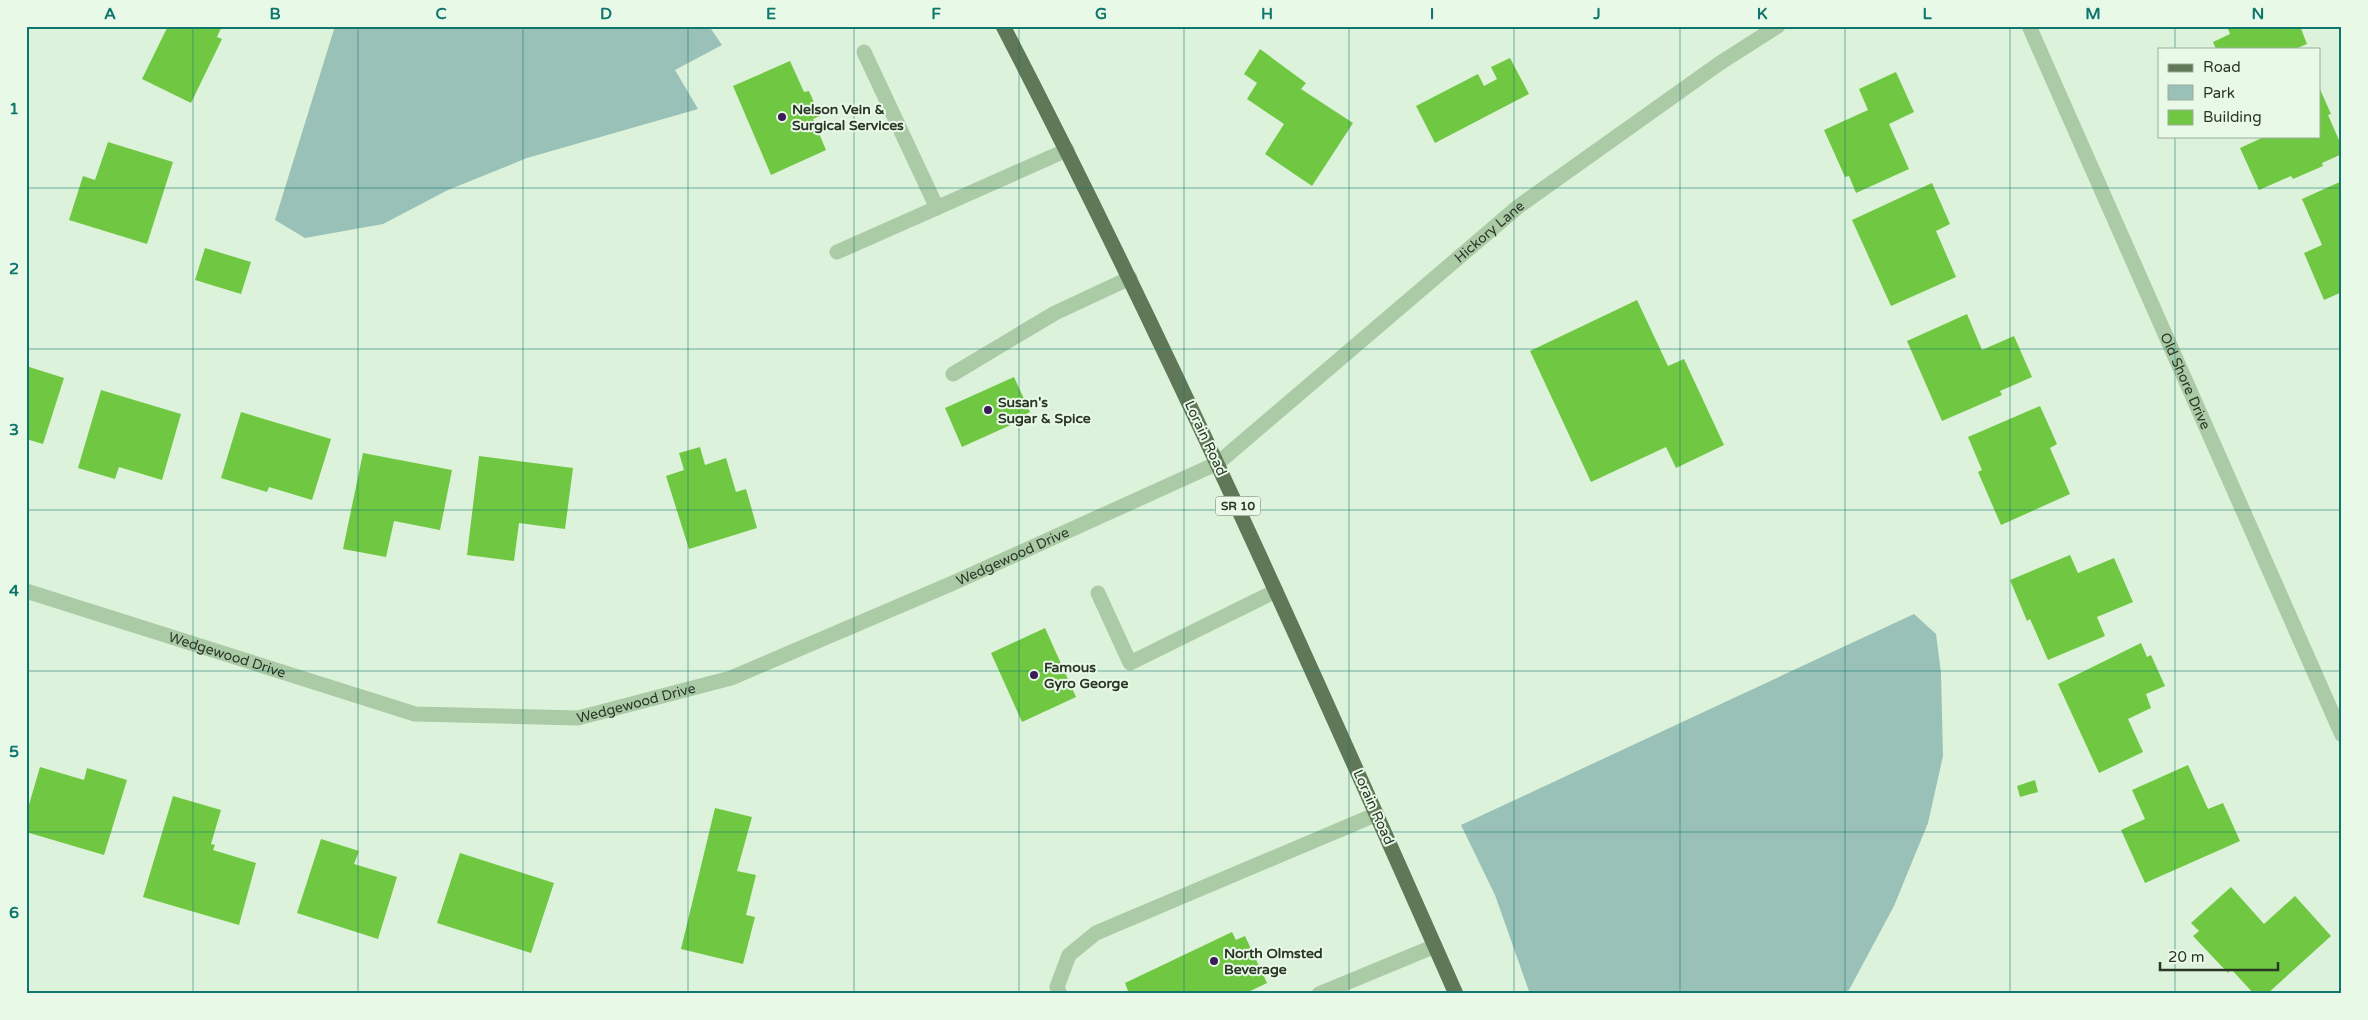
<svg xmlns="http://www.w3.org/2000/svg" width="2368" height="1020" font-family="'Varela Round',sans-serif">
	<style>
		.green { fill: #9ac1b7 }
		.building { fill: #70c842 }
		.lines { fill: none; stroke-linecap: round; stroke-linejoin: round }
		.minor { stroke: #abcaa6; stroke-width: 15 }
		.major { stroke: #607858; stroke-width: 15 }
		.grid { fill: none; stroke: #0f766e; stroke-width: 1; stroke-opacity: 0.55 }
		.poi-dot { fill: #391c58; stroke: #e8fae7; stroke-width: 2 }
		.labels { text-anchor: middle; stroke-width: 4; stroke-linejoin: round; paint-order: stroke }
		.shield { fill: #e8fae7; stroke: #647161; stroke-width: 1 }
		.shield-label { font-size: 12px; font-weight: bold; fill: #2b3627 }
		.poi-label { font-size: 14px; font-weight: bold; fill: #2b3627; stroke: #e8fae7; text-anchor: start }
		.street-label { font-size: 14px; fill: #2b3627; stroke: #e8fae7 }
		.neatline { fill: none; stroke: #0f766e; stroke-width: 2 }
		.grid-label { font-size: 16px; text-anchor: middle; font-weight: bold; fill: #0f766e }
	</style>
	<rect width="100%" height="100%" fill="#dcf2da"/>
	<path class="green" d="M335,26H709L722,45L675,70L698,109L527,158L448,190L383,224L305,238L275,220Z
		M1914,614L1936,634L1941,673L1943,756L1928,823L1894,906L1849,990L1839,994H1530L1495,895L1461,825Z"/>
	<path class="building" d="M168,26H222L217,37L222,39L191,103L142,79Z
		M2227,26H2300L2307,44L2295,49H2216L2213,42L2230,34Z
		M1260,49L1306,83L1301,89L1353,123L1312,186L1265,154L1284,124L1247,99L1257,83L1244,74Z
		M1510,58L1529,94L1435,143L1416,106L1478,74L1484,86L1497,79L1491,67Z
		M790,61L804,92L809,91L820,116L813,119L826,150L771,175L733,86Z
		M1896,72L1914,112L1889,124L1909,169L1856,193L1849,176L1845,177L1824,130L1868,110L1859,89Z
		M2319,87L2331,114L2328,115L2342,147V154L2322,163L2323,166L2293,179L2291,176L2259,190L2240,148L2266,136H2319Z
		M108,142L173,162L147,244L69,220L83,176L95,180Z
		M2342,181V292L2324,300L2304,253L2322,245L2302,199Z
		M1932,183L1950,224L1936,231L1956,277L1891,306L1852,220Z
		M205,248L251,262L241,294L195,280Z
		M1637,300L1668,366L1684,359L1724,445L1676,468L1666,447L1591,482L1530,351Z
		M1967,314L1982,350L2014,336L2032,377L2000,391L2002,395L1942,421L1907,341Z
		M26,366L64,378L43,444L26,439Z
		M1014,377L1030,412L1014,420L1015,423L962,447L945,408Z
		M101,390L181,414L162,480L119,467L115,479L78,468Z
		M2040,406L2057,444L2050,448L2070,494L2001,525L1978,472L1982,470L1968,437Z
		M241,412L331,439L312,500L269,487L267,492L221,478Z
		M700,447L705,465L726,458L736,492L746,489L757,528L689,549L666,476L684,470L679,453Z
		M363,453L452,470L440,530L394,521L386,557L343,549Z
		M479,456L573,468L565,529L519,523L514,561L467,555Z
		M2070,555L2078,573L2114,558L2133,602L2097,617L2105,636L2048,660L2030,619L2027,621L2010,580Z
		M1045,628L1076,697L1022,722L991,653Z
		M2141,643L2147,657L2151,655L2165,686L2146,694L2151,708L2128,719L2143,752L2099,773L2058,684Z
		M2188,765L2208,809L2223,803L2240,841L2145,883L2121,830L2145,819L2132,790Z
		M40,767L84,780L87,768L127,780L104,855L26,832V815Z
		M2035,780L2038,792L2020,797L2017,786Z
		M173,796L221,810L211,844L215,845L213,850L256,863L239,925L143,897Z
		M715,808L752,817L737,871L756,875L746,915L755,917L743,964L681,949Z
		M321,839L359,851L354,864L397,877L378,939L297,913Z
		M460,853L554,883L531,953L437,923Z
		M2231,887L2264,924L2295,896L2331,936L2267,994H2254L2231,969L2228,973L2193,936L2199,931L2191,923Z
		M1232,932L1236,940L1245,936L1267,983L1244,994H1122L1128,991L1125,983Z"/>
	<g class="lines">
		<g class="minor">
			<path id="s1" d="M2029,26L2342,735"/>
			<path d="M864,52L937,208"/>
			<path d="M837,252L1067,150"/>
			<path d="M953,374L1055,313L1130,278"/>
			<path id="s2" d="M26,591L415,714L578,718L731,678L953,583L1218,463L1519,206L1720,63L1778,26"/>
			<path d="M1098,593L1130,663L1276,591"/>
			<path d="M1060,994L1057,987L1069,955L1096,933L1377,814"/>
			<path d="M1319,994L1435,946"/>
		</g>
		<path class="major" d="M1003,26C1167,343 1312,668 1456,994"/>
	</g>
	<path class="grid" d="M193,26V994M358,26V994M523,26V994M688,26V994M854,26V994M1019,26V994M1184,26V994M1349,26V994M1514,26V994M1680,26V994M1845,26V994M2010,26V994M2175,26V49M2175,136V994M26,188H2342M26,349H2342M26,510H2342M26,671H2342M26,832H2342"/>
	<g class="poi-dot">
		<circle cx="782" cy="117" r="5"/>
		<circle cx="988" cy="410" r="5"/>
		<circle cx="1034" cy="675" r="5"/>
		<circle cx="1214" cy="961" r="5"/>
	</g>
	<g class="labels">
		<rect class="shield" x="1215.5" y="496.5" width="45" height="19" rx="4"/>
		<g class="shield-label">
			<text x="1238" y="510">SR 10</text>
		</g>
		<g class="poi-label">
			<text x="792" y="114">Nelson Vein &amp;<tspan x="792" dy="16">Surgical Services</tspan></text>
			<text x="998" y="407">Susan's<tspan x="998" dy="16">Sugar &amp; Spice</tspan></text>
			<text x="1044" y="672">Famous<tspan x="1044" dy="16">Gyro George</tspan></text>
			<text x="1224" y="958">North Olmsted<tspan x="1224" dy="16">Beverage</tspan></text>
		</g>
		<g class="street-label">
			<text dy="5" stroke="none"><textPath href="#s2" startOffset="1618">Hickory Lane</textPath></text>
			<text dy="5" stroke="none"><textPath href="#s1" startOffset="388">Old Shore Drive</textPath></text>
			<text transform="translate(1206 438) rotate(65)" y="5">Lorain Road</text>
			<text dy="5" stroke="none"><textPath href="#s2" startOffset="1036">Wedgewood Drive</textPath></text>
			<text dy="5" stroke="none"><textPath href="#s2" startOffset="211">Wedgewood Drive</textPath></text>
			<text dy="5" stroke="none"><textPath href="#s2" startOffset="631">Wedgewood Drive</textPath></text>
			<text transform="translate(1374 807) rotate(66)" y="5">Lorain Road</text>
		</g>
	</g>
	<rect width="2368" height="1020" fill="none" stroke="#e8fae7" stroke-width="55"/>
	<rect x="2158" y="48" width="162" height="90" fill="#e8fae7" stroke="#9cac9a"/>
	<rect x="2168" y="64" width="25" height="8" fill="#607858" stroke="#9cac9a"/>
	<text x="2203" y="72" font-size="15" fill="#2b3627">Road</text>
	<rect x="2168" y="85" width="25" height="15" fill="#9ac1b7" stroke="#9cac9a"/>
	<text x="2203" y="98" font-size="15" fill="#2b3627">Park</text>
	<rect x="2168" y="110" width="25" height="15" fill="#70c842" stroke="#9cac9a"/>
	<text x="2203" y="122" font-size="15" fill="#2b3627">Building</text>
	<path d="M2160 962v8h118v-8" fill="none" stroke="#2b3627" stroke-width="2.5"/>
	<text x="2168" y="962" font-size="15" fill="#2b3627" stroke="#e8fae7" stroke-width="4" paint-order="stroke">20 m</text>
	<rect x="28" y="28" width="2312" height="964" class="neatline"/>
	<g class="grid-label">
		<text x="110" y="19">A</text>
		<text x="275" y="19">B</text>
		<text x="441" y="19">C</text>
		<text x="606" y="19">D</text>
		<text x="771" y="19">E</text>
		<text x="936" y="19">F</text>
		<text x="1101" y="19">G</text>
		<text x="1267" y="19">H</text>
		<text x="1432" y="19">I</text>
		<text x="1597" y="19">J</text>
		<text x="1762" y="19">K</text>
		<text x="1927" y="19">L</text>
		<text x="2093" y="19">M</text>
		<text x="2258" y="19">N</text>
		<text x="14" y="114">1</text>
		<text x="14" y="274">2</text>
		<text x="14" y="435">3</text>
		<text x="14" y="596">4</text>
		<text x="14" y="757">5</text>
		<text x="14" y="918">6</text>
	</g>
</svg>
